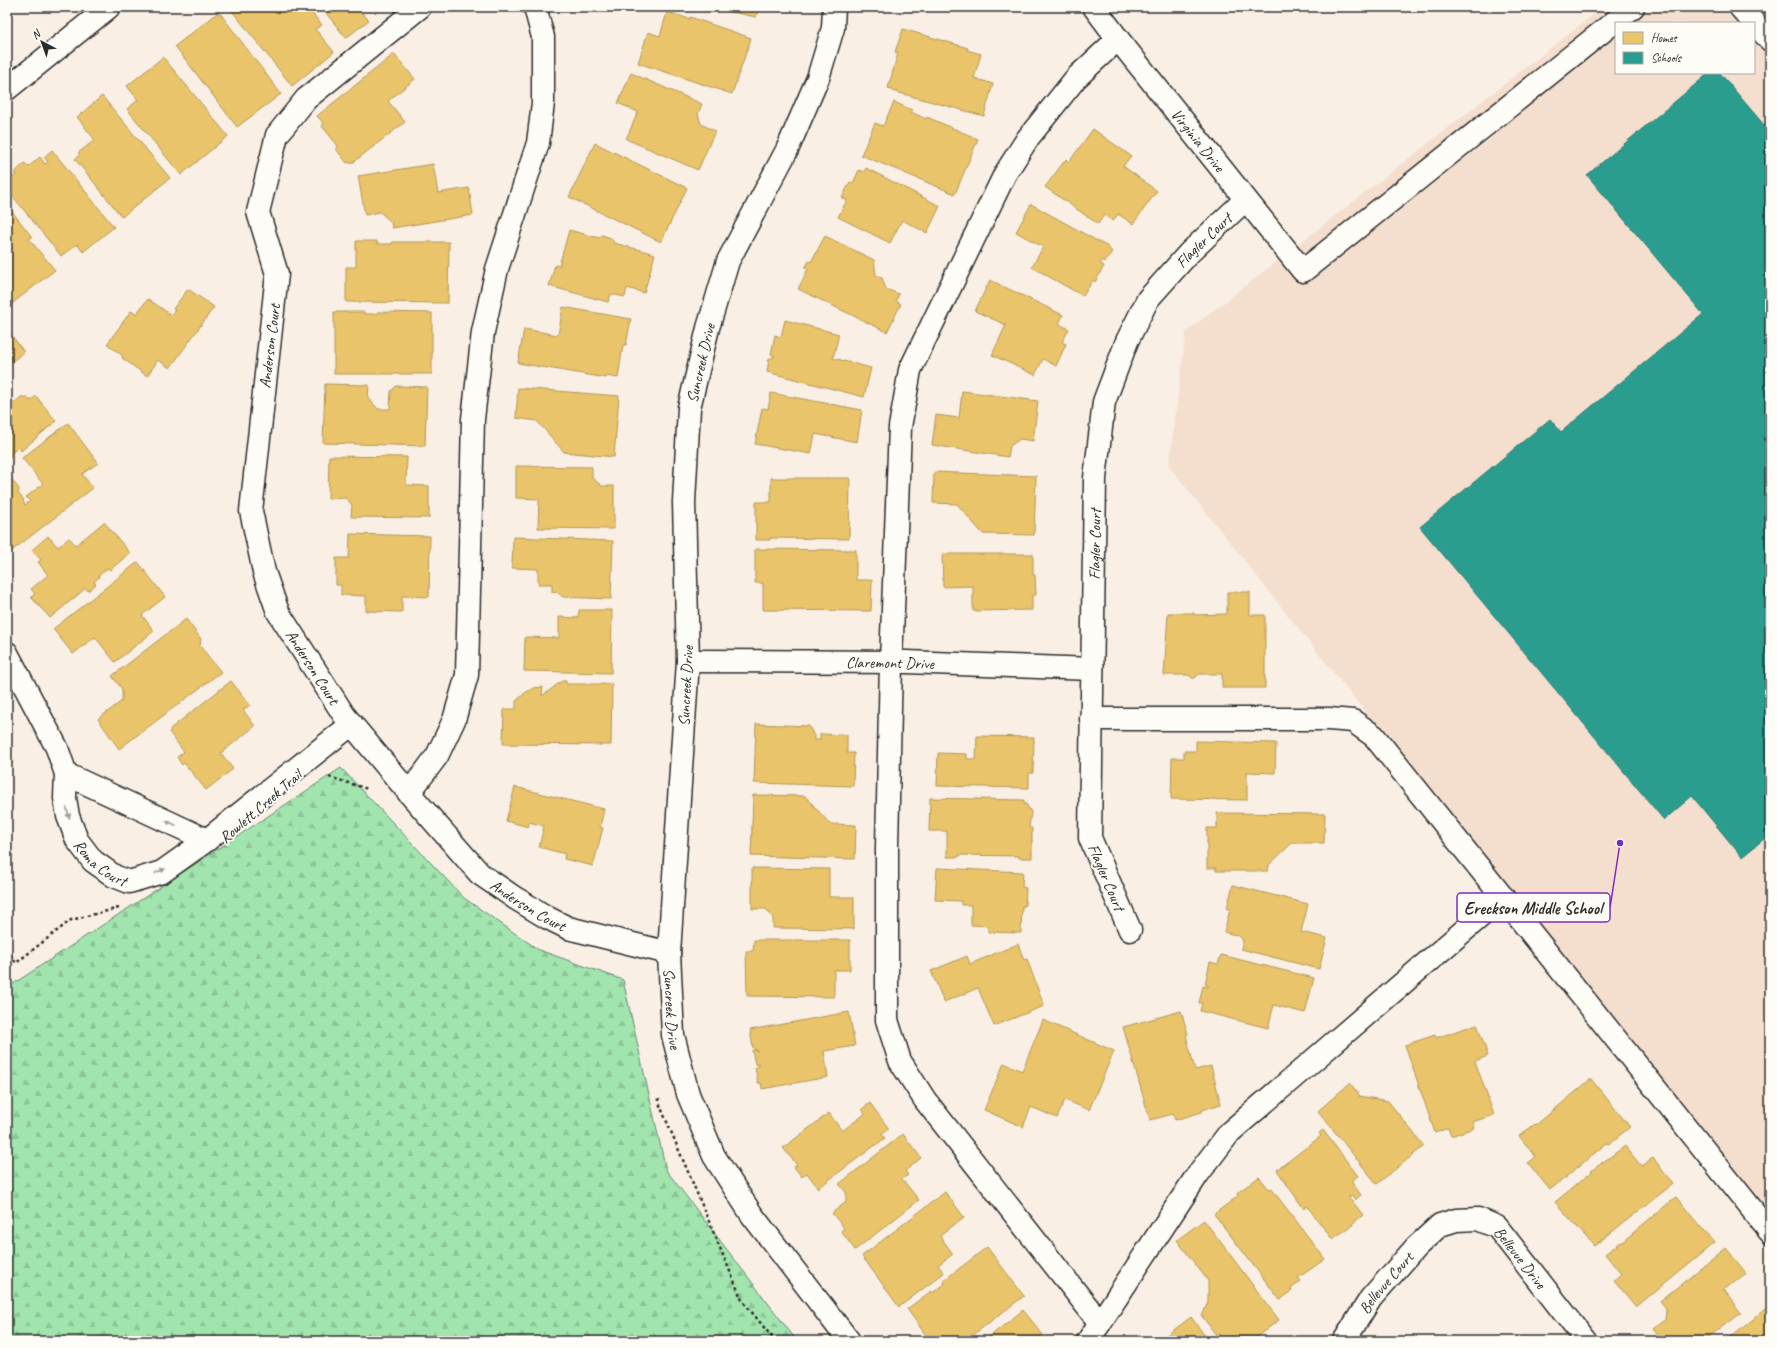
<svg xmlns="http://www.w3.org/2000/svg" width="1777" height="1348" font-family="Caveat,sans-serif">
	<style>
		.built { fill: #f4dfcf; fill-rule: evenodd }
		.forest { fill: url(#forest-firs); stroke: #66886c }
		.homes { fill: #e9c46a; stroke: #b09657 }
		.schools { fill: #2a9d8f; stroke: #2a7b71 }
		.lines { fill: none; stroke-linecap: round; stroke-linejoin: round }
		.minor-casing { stroke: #2b2b2b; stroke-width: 25 }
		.path { stroke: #2b2b2b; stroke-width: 2.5; stroke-dasharray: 3 3; stroke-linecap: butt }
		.minor { stroke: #fdfcf7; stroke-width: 22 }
		.oneway { fill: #9e9e9b }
		.labels { text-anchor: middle; stroke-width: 4; stroke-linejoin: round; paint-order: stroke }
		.street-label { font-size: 16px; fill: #2b2b2b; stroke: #fdfcf7 }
		.leader { fill: none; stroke: #7b2cbf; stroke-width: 1.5 }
		.callout-dot { fill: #7b2cbf; stroke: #fdfcf7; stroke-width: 1.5 }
		.callout { fill: #fdfcf7; stroke: #7b2cbf; stroke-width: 1.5 }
		.callout-label { font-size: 17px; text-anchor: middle; font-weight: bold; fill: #2b2b2b }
	</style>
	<defs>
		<pattern id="forest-firs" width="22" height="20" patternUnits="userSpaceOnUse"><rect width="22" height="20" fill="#a1e4ae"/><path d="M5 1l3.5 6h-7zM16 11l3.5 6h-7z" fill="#8bc496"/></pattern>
	</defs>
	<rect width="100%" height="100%" fill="#f9efe5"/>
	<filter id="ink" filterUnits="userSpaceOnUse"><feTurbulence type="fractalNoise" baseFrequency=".025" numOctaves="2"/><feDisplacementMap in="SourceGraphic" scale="8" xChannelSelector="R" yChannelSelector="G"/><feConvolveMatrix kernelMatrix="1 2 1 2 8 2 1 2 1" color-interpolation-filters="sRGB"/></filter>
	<g filter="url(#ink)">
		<path class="built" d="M1603,7H1770V1220L1169,466L1186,332ZM1616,23H1754V73H1616Z"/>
		<path class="forest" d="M341,768L464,898L539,950L623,980L666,1170L797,1341H7V988Z"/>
		<path class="homes" d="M7,7H15L7,13Z
			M229,7H307L322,25L315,29L334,52L292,86Z
			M321,7H365L360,11L369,20L346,38Z
			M707,7H759L756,17Z
			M219,12L281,94L237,127L175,46Z
			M667,12L690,19V17L751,38L732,94L638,63L648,32L660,36Z
			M903,29L968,48L967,50L981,54L974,78L993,84L984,116L892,91L893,89L888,88L898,53L895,52Z
			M394,54L415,79L388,101L405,122L351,164L349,162L347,163L336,149L338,146L322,126L324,124L317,116Z
			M163,57L228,136L181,175L127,109L138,100L127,86Z
			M631,73L702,104L698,114L701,124L715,131L698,170L626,139L638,112L618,103Z
			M102,96L170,178L122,217L75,159L80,155L78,153L95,140L77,117Z
			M894,102L912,110L911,112L926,119L927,117L978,139L955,194L861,155L875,123L883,126Z
			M1093,129L1131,156L1123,166L1157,191L1133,224L1118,214L1113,221L1104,215L1098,224L1045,187L1066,159L1069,162Z
			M595,143L687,188L661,242L569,197Z
			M52,150L114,227L83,252L77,244L61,256L7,189V182L16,175L14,173L25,163L28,167L40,157L45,164L48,162L44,157Z
			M433,164L438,193L469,188L473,215L392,228L391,222L380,212L365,215L358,176Z
			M866,168L940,206L927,233L902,220L890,243L838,217L847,200L842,198L850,182L853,183L859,170L863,172Z
			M1031,204L1108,247L1112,252L1104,262L1101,260L1100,263L1104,266L1095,282L1093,280L1083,296L1032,267L1043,247L1016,232Z
			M7,205L32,237L29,239L55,270L9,306L7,302Z
			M569,230L599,238L602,235L611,238L614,243L655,254L644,293L627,288L625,297L611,294L608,302L549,286L555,265L559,266Z
			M825,236L874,260L876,275L882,278L886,289L899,294L896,301L901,304L887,332L798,289L808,269L805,268L809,261L811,262Z
			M356,241H377V244H392V242H449L448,303L346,302V267H356Z
			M990,280L1063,315L1059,324L1069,329L1062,342L1066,344L1056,366L1043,359L1035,375L992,355L1006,325L975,311Z
			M188,289L214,307L170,368L158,360L147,376L122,358L123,356L107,344L131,311L136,314L148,299L171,315L175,310L173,309Z
			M563,307L631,319L626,345H623L618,378L606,376V378L518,363L524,329L558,335Z
			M334,312H364V314H377V312L432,313V374H334Z
			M785,320L839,334L833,358L871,368L864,397L767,372L769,359L775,356L771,354L775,335L781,337Z
			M10,333L24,352L9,364L7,361V336Z
			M325,384L369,385L368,398L378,409H390L391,391L396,386L427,387L425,446L323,443Z
			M518,388L619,396L614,457L564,452L537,421L516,418Z
			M962,391L1038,401L1033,441L1020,439L1010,446L1008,457L932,445L936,415L959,418Z
			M771,393L862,410L857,442L815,434L811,454L755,444L762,408L768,409Z
			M36,396L56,421L21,451L19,447L10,454L11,456L7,459V409L21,397H27L30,401Z
			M68,423L98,463L82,474L93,488L9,553L7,552V473L19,489L18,493L24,500L23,501L25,505L30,501L26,497L43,484L22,458Z
			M329,456L407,457L406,485L429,486V518L351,517L352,505L346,498L328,499Z
			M516,466L592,467V478L602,486H614V529L538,528L539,499L516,498Z
			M934,472L1036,476L1034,535L983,534L957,504L933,503Z
			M771,478H850L849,539L770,538V540H756V502H771Z
			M104,522L130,553L110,570L108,568L98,576L99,577L94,582L96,584L88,591L86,588L50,618L31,597L35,594L31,589L48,575L38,562L41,560L32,550L48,536L58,547L69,538L76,545Z
			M350,534L430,536L429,597L402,596V612L366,611V596L341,595V585H336V558H349Z
			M513,537L613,541L611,599L563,597L557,592H552V584H538V569L512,568Z
			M755,549L856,550V580H872L871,611L763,610V583H755Z
			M942,554H1033V575H1035L1036,595H1032V610L973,611V586L943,587Z
			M138,562L165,597L142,615L154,631L115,662L95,637L73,654L53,629Z
			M1227,592H1250V615H1265V688H1222V674H1199L1195,678H1192L1189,675H1164L1168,613H1194V615L1227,614Z
			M579,610H612L611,673L524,671L525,637L559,638V617L578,618Z
			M186,619L201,639L200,646L221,672L119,749L98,719L122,701V689L112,676Z
			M231,681L250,705L243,710L255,726L221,753L233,769L206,790L184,763L182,765L177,757L184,752L169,732L171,730L170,729Z
			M562,681H566V684H612L611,745L503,744L504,709H516V701L525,693L533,688L543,687L542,696Z
			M756,724L809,726L814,736V740H820V734L847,735V753H854L853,786L754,783Z
			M977,736L1034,737L1033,773H1029V788L937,786L938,753L967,754V759H976Z
			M1196,741L1276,743L1275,773L1247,772V800L1171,799L1172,758H1184V751H1196Z
			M515,787L604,809L600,827L603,828L593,866L564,859L565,854L539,847L544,826L529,822L528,827L506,821Z
			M753,795L805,796L830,824L856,825L855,859L751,856Z
			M930,798L1024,800V804H1026L1031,812L1029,828H1032V858H1019V856L959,855V857H947V831H929Z
			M1217,813L1325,814L1324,843H1292L1269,865L1268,871H1216V868H1207V828H1217Z
			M752,868L829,869V897H854V929L773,928V918L766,909H752Z
			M937,868L1023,872L1022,887L1026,888L1025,906H1022L1021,933L988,932V926L971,925V905H961V901L935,900Z
			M1233,885L1308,904L1301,932L1327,938L1319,969L1241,949L1243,940L1239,936L1224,932L1230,909L1227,908Z
			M754,940H850V970H834V997L747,996L746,951H753Z
			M1018,944L1024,960L1027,959L1044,1006L994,1026L978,988L944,1002L931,971L967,956L970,964Z
			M1221,955L1314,978L1305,1013L1274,1005L1268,1028L1200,1011L1202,1003H1199L1203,986L1208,987V985L1205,984L1210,962L1218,964Z
			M1181,1011L1188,1034L1186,1035L1195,1070L1211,1066L1221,1104L1202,1110V1112L1175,1120L1173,1114L1150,1120L1123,1027Z
			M849,1012L855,1046L824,1051L828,1077L762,1089L761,1083H758L755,1068L760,1065L755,1064L752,1050L758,1051L753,1048L750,1030Z
			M1043,1020L1114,1051L1089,1110L1065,1100L1057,1118L1031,1107L1023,1127L984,1110L1004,1063L1022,1071Z
			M1477,1024L1488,1056L1475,1061L1494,1115L1472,1122L1474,1128L1451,1136L1448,1128L1435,1133L1405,1045L1435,1035L1436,1038Z
			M1591,1079L1630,1127L1609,1144L1607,1143L1550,1190L1528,1163L1536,1157L1519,1136L1535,1124L1536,1125Z
			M1350,1083L1360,1096H1359L1388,1101L1424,1146L1377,1184L1318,1111Z
			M870,1103L889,1129L881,1134L885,1138L818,1188L807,1173L802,1177L794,1167L797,1165L783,1148L829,1113L842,1131L865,1114L862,1109Z
			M1323,1130L1358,1176L1351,1181L1361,1195L1355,1200L1352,1195L1349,1197L1363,1215L1352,1224L1353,1225L1332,1239L1307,1206L1304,1209L1277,1170L1321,1136L1319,1133Z
			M903,1134L921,1158L905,1171L908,1175L902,1179L919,1200L855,1250L841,1231L844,1228L832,1213L846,1202V1192L839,1184Z
			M1625,1146L1641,1166L1653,1158L1673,1184L1594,1246L1555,1202L1592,1172L1591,1171Z
			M1259,1177L1269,1189L1271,1188L1325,1259L1298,1278L1301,1281L1291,1289L1292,1291L1280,1300L1214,1214L1238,1196L1237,1193Z
			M945,1192L964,1217L940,1236L953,1254L938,1265L944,1273L899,1307L862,1256Z
			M1676,1197L1714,1243L1636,1307L1614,1280L1621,1274L1605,1254L1621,1242V1243Z
			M1204,1220L1279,1320L1251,1341H1224L1218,1333L1216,1335L1202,1316L1208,1302V1281L1177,1240Z
			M987,1247L1024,1296L965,1341H930L907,1309L931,1291L932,1293L945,1284L943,1281Z
			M1726,1248L1746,1273L1724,1291L1741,1313L1705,1341H1664L1654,1328L1665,1319L1666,1308L1660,1301Z
			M1770,1305V1341H1724L1726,1339L1727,1341Z
			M1023,1310L1043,1335L1040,1337L1043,1341H984Z
			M1191,1317L1209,1341H1159Z"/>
		<path class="schools" d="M1709,73H1720L1770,132V834L1742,857L1692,796L1664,820L1420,527L1550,419L1561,432L1703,314L1587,175Z"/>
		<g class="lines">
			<g class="minor-casing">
				<g id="minor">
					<path id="s1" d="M420,7L306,99L277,135L258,212L277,274L251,511L264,572L278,612L344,715L409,793L480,874L515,898L548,918L568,928L669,953"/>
					<path id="s2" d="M834,7L833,28L818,78L787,150L728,261L708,328L689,408L684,502L688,661L669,953L673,1035L688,1094L714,1156L752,1215L849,1341"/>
					<path id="s3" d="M1094,7L1118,39L1303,271L1633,7"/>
					<path d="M1740,7L1754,23"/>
					<path d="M1754,23L1770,40"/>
					<path d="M7,89L109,7"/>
					<path id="s4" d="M7,653L57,748L66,774L65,798L68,816L77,840L93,861L114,876L129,882L162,872L207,840L352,724"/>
					<path id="s5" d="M688,661L907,662L1092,669"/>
					<path d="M1091,719H1329L1353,721L1374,736L1770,1232"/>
					<path d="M66,774L207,840"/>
					<path d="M409,793L437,756L454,720L467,675L473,419L483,332L497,269L538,143L543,103V37L535,7"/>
					<path id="s6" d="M1130,930L1090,838L1095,478L1104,402L1127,341L1148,299L1189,253L1245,200"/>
					<path d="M1100,1323L925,1100L900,1061L887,1020V847L891,662L900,427L910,370L1005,174L1028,138L1076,78L1118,39"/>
					<path d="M1088,1341L1198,1174L1230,1132L1503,897"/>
					<path id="s7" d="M1344,1341L1371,1298L1416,1247L1440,1225L1456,1220L1478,1219L1497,1227L1586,1341"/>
				</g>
			</g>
			<path class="path" d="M329,777L368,789
				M7,950L16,963L71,920L119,908
				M659,1098V1103L742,1300L775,1341"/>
			<use href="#minor" class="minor"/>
		</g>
		<defs><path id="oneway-solid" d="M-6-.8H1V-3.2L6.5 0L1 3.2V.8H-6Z"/></defs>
		<g class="oneway">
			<use href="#oneway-solid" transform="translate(68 813) rotate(76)"/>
			<use href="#oneway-solid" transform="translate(171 823) rotate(-155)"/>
			<use href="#oneway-solid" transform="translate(160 871) rotate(-24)"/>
		</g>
	</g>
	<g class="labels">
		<g class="street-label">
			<text dy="6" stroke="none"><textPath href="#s3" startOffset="169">Virginia Drive</textPath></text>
			<text dy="6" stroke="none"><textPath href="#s6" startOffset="730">Flagler Court</textPath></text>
			<text transform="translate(269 346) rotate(-83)" y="6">Anderson Court</text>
			<text transform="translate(700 363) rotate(-77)" y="6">Suncreek Drive</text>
			<text dy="6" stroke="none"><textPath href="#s6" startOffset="394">Flagler Court</textPath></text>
			<text dy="6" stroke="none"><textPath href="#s5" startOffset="202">Claremont Drive</textPath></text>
			<text dy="6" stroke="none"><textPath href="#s1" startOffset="745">Anderson Court</textPath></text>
			<text transform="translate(685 686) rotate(-87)" y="6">Suncreek Drive</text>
			<text transform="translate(260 806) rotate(-41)" y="6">Rowlett Creek Trail</text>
			<text dy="6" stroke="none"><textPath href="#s4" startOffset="236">Roma Court</textPath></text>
			<text transform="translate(1107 877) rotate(67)" y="6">Flagler Court</text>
			<text dy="6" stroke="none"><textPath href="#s1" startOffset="1069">Anderson Court</textPath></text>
			<text dy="6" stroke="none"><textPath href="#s2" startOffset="1031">Suncreek Drive</textPath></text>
			<text dy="6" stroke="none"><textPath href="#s7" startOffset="249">Bellevue Drive</textPath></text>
			<text dy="6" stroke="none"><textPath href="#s7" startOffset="72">Bellevue Court</textPath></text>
		</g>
	</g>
	<path class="leader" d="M1620 843L1610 908"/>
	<circle class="callout-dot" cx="1620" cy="843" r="4"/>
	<rect class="callout" x="1457" y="893" width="153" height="29" rx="4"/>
	<g class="callout-label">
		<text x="1533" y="914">Ereckson Middle School</text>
	</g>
	<rect width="1777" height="1348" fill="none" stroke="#fdfcf7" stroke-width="24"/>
	<rect x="12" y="12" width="1753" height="1324" fill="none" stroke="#2b2b2b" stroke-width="1.5" filter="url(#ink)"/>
	<rect x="1615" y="22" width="140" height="52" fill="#fdfcf7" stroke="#a9a8a5"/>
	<rect x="1623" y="32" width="20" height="12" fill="#e9c46a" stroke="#a9a8a5"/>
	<text x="1651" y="42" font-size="12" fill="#2b2b2b">Homes</text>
	<rect x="1623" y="52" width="20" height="12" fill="#2a9d8f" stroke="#a9a8a5"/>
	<text x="1651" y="62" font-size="12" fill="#2b2b2b">Schools</text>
	<g transform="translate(42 42) rotate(319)" stroke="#fdfcf7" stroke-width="3" paint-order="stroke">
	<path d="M0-3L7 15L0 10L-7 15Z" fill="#2b2b2b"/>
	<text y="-6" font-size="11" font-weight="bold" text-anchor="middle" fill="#2b2b2b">N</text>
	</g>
</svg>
